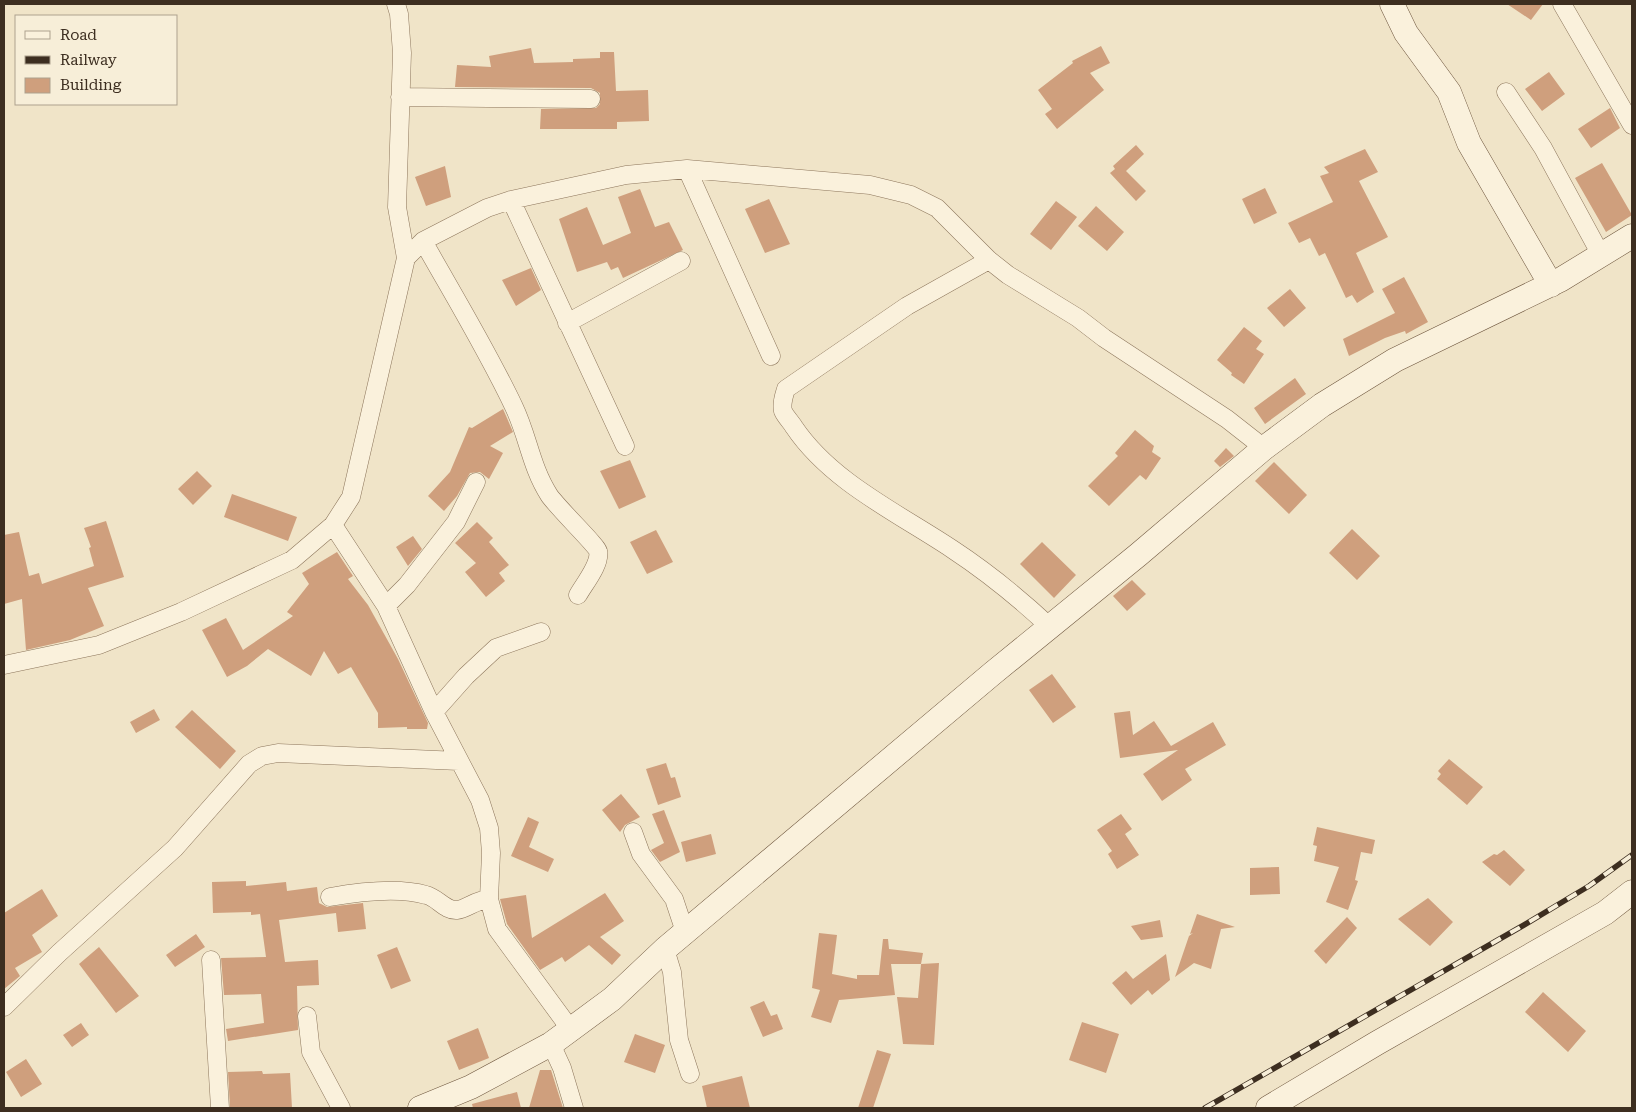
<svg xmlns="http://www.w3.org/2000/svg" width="1636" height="1112" font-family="'Roboto Serif',serif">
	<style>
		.building { fill: #cf9f7d }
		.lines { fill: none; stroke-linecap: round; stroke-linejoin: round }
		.street-casing { stroke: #8d765c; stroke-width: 19 }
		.secondary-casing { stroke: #6f573f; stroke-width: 25 }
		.street { stroke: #faf1dc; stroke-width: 18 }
		.secondary { stroke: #faf1dc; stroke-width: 24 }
		.rail-casing { stroke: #3d2e20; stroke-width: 5.5 }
		.rail { stroke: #f7eed8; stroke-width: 4; stroke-dasharray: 11; stroke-linecap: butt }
	</style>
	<rect width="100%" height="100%" fill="#f0e4c8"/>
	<path class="building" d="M1507,4H1543L1531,20Z
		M1101,46L1110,63L1090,73L1104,90L1057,129L1045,114L1052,109L1038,90L1073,63L1072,61Z
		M531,48L534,63L573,62V59L600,58V52H614L616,91L648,90L649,121L617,122V129H540L541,109L596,108L600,104V93L591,88L455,87L457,65L491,67L489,56Z
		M1549,72L1565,94L1542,111L1525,89Z
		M1610,108L1620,128L1591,148L1578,129Z
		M1136,145L1144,154L1126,171L1146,191L1136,201L1110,173L1115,169L1113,166Z
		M1365,149L1378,172L1359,181L1388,237L1356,253L1374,292L1357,303L1352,295L1346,298L1325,253L1319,256L1310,238L1299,243L1288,223L1333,202L1320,176L1329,173L1324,167Z
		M1602,163L1632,215L1606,232L1575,178Z
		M445,166L451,197L426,206L415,177Z
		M1265,188L1277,213L1254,224L1242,199Z
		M640,189L655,227L669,222L683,250L623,278L618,267L611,270L607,262L577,272L559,219L587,207L603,245L631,233L618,197Z
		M769,199L790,244L765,253L745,209Z
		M1056,201L1077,217L1051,250L1030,234Z
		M1096,206L1124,232L1107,251L1078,226Z
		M531,268L541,290L516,306L502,280Z
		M1404,277L1428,322L1406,334L1405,331L1385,338L1349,356L1343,339L1395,313L1382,289Z
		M1290,289L1306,308L1284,327L1267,308Z
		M1244,327L1262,341L1256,349L1264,354L1244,384L1231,375L1232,373L1217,360Z
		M1295,378L1306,394L1265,424L1254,408Z
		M503,409L513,432L490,446L503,453L489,479L480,472L470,473L457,496L444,511L428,496L450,472L469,427L472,428Z
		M1135,430L1154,446L1152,452L1161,458L1146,480L1140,475L1109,506L1088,486L1118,456L1115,453Z
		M1226,448L1234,456L1220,467L1214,461Z
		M630,460L646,497L619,509L600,471Z
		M1274,462L1307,495L1289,514L1255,481Z
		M197,471L212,486L193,505L178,489Z
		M232,494L297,517L288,541L224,517Z
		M106,521L124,577L88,588L104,626L70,640L26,650L22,599L4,604V535L19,532L29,576L39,573L42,584L94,566L89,548L91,547L84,528Z
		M477,522L493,538L489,542L509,565L499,573L505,581L486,597L465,572L476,563L455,543Z
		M1352,529L1380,556L1357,580L1329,553Z
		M656,530L673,562L647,574L630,542Z
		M413,536L422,549L408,566L396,547Z
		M1042,542L1076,575L1054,598L1020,564Z
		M337,552L353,576L348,579L368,605L398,659L428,723L427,729H407V727L378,728V713L351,667L338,674L324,651L311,676L268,649L247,666L227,677L202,630L226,618L243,650L293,616L287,612L309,584L302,573Z
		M1132,580L1146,594L1127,611L1113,596Z
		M1052,674L1076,707L1053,723L1029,690Z
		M154,709L160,720L136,733L130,722Z
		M192,710L236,751L220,769L175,727Z
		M1130,711L1133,735L1154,721L1171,746L1213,722L1226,745L1185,769L1192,780L1162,801L1143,774L1178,750L1120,758L1114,713Z
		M1449,759L1483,787L1467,805L1437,779L1441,774L1438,771Z
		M666,763L671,778L675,777L681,797L658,805L646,769Z
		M621,794L640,817L625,825L620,832L602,810Z
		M664,810L680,852L660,862L651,850L664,843L652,814Z
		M1121,814L1132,829L1125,834L1139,855L1117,869L1108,854L1112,851L1097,830Z
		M528,817L539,822L529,847L554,859L548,872L511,856Z
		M1317,827L1375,840L1372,854L1361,852L1355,880L1358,881L1348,910L1326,902L1339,867L1314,861L1317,846L1313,845Z
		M711,834L716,854L686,862L681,842Z
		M1504,850L1525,870L1510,886L1482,862L1494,854L1497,855Z
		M1279,867L1280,894L1250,895V868Z
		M246,881V886L286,882L287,891L317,887L319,903L327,907L363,903L366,929L338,932L336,913L279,920L285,962L318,960L319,985L297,986L298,1030L228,1041L226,1029L264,1023L261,994L224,995L221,958L266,957L260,914L251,915V912L213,913L212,882Z
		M42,889L58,916L32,935L42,952L15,968L20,976L4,989V913Z
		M605,893L624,921L600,937L621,955L612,965L589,945L565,962L562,957L540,970L507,924L500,899L526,895L532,938Z
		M1428,898L1453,922L1430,946L1398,919Z
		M1197,914L1235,927L1221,929L1211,969L1194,963L1175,977L1189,936L1193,933L1190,934Z
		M1347,917L1357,928L1326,964L1314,951Z
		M1160,920L1163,937L1141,940L1131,926Z
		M819,933L837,935L832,974L857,979V975H879L883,939H888L889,949L923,953L921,964H891L895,995L839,1000L831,1023L811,1017L820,990L812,988Z
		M196,934L205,947L175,967L166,955Z
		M99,947L139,996L116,1013L79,964Z
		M397,947L411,981L391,989L377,955Z
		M1166,954L1170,980L1152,995L1148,990L1131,1005L1112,983L1126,971L1133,979Z
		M939,963L934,1045L903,1044L897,997L918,998L921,964Z
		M1543,992L1586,1031L1568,1052L1525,1012Z
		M764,1001L771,1016L777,1014L783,1029L763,1037L750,1007Z
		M1082,1022L1119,1034L1106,1073L1069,1060Z
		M81,1023L89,1035L72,1047L63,1035Z
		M478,1028L489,1058L459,1070L447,1041Z
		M635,1034L665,1045L655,1073L624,1062Z
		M877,1050L891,1054L873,1108H858Z
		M26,1059L42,1084L21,1097L6,1072Z
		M540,1070H551L563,1108H529Z
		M262,1071L263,1074L290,1073L292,1108H230L228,1072Z
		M742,1076L750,1108H707L702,1086Z
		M517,1092L521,1108H473L472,1104Z"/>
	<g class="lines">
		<g class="street-casing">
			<path id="street" d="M396,4L399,14L402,53L397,207L406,258
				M1562,4L1632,125
				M1506,92L1543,148L1601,255
				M400,97L591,99
				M687,169L771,356
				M511,200L625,446
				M423,241C454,296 487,350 514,407C528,436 531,467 549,495C556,506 598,547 598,551C601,564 584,584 578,595
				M989,260L907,306L786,389C784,396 781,403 783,411C785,416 791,422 794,427C831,482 898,513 952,549C987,572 1019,598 1050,627
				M567,323L681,261
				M333,525L386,606L434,712L480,800L489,828L491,853L489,899L497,929L571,1030
				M386,606L407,585L456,522L476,482
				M4,665L99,645L181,612L292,560L333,525L351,497L406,258L423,241L487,208L511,200L626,175L687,169L870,185L911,195L937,208L989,260L1008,275L1078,318L1104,338L1227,419L1264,448
				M434,712L466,676L496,648L541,632
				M633,832L641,854L674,899L685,932
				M330,897C358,892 399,887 426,895C437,897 445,911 457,910C467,909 475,900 489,899
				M665,949L672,972L679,1040L690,1074
				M211,960L220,1108
				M4,1007L59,953L175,848L249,764L262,756L278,753L459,761
				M307,1016L311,1052L341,1108
				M551,1044L562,1068L574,1108"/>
		</g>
		<g class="secondary-casing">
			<path id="secondary" d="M1392,4L1406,33L1449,92L1469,143L1551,285
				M420,1108L471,1087L551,1044L612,999L665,949L993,673L1138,555L1264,448L1322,405L1395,360L1560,280L1632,236
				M1268,1108L1377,1043L1605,913L1632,892"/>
		</g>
		<use href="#street" class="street"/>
		<use href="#secondary" class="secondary"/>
		<g class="rail-casing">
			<path id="rail" d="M1205,1108L1524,925L1589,886L1632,855"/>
		</g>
		<use href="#rail" class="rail"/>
	</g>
	<rect width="1636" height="1112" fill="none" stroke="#3d2e20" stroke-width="10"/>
	<rect x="15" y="15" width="162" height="90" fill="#f7eed8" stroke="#ada18e"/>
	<rect x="25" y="31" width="25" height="8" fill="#faf1dc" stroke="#ada18e"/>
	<text x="60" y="40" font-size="15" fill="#3d2e20">Road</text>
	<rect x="25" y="56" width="25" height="8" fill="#3d2e20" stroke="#ada18e"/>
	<text x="60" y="65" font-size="15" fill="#3d2e20">Railway</text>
	<rect x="25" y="78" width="25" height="15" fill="#cf9f7d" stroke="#ada18e"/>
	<text x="60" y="90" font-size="15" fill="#3d2e20">Building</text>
</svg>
